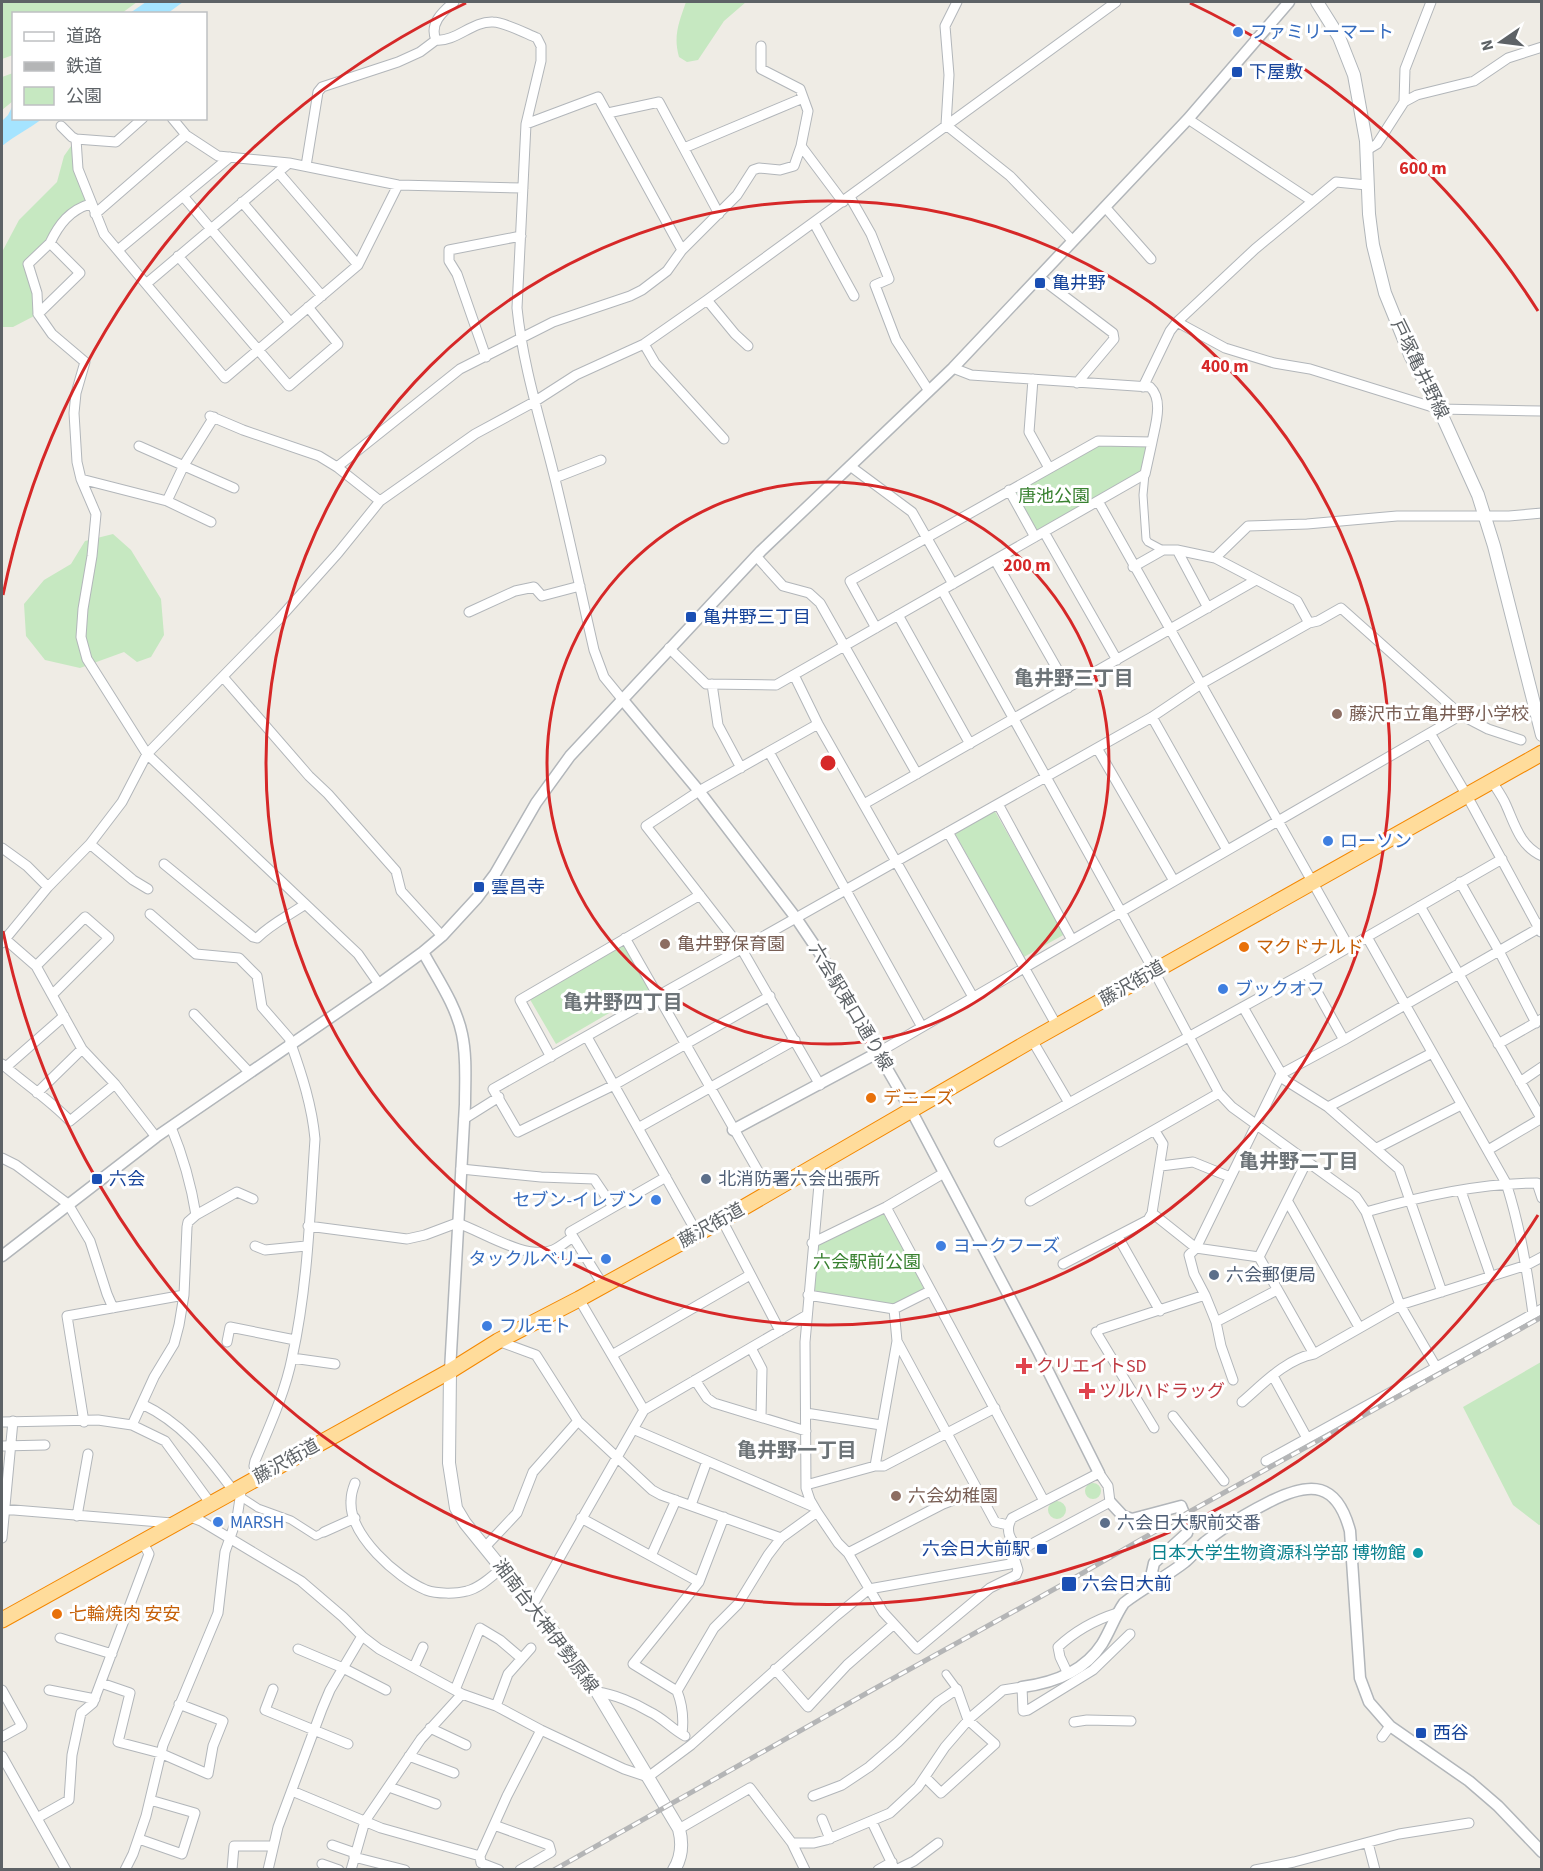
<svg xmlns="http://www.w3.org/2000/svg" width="1543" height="1871" font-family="'Source Sans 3','Noto Sans JP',sans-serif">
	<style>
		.green { fill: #c6e8c1 }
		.water { fill: #a5e4ff }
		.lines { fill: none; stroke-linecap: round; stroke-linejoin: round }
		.pedestrian-casing { stroke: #b2b6ba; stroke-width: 9 }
		.minor-casing { stroke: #b2b6ba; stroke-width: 11 }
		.tertiary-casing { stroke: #b2b6ba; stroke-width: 13 }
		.secondary-casing { stroke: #b1b6ba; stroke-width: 14 }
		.trunk-casing { stroke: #f48800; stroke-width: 17 }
		.pedestrian { stroke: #fff; stroke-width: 7 }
		.minor { stroke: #fff; stroke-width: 9 }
		.tertiary { stroke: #fff; stroke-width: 10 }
		.secondary { stroke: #fff; stroke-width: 12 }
		.trunk { stroke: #ffdc9b; stroke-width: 15 }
		.rail-casing { stroke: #b4b5b6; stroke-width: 5 }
		.rail { stroke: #fff; stroke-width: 3; stroke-dasharray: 9; stroke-linecap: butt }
		.ring { fill: none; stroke: #d62828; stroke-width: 3 }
		.shop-dot { fill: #3f7fe0; stroke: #fff; stroke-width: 2 }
		.transit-dot { fill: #1a4fb4; stroke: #fff; stroke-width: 2 }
		.education-dot { fill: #8d6e63; stroke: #fff; stroke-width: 2 }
		.food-dot { fill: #e8710a; stroke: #fff; stroke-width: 2 }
		.service-dot { fill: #5c6f8a; stroke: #fff; stroke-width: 2 }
		.health-dot { fill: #e0444e; stroke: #fff; stroke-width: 2 }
		.culture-dot { fill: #0f9aa8; stroke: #fff; stroke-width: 2 }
		.labels { text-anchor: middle; stroke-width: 6; stroke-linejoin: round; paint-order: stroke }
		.shop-label { font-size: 18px; fill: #366cbe; stroke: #fff; text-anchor: start }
		.transit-label { font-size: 18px; fill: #164399; stroke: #fff; text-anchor: start }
		.street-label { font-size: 18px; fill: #5d6266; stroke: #fff }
		.park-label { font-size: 18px; fill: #388130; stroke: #fff }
		.education-label { font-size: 18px; fill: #785e54; stroke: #fff; text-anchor: start }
		.food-label { font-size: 18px; fill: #c56008; stroke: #fff; text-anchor: start }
		.service-label { font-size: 18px; fill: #4e5e75; stroke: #fff; text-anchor: start }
		.health-label { font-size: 18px; fill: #be3a42; stroke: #fff; text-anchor: start }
		.culture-label { font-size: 18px; fill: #0d838f; stroke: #fff; text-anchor: end }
		.neighbourhood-label { font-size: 20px; font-weight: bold; fill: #6d7478; stroke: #fff }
		.centre { fill: #d62828; stroke: #fff; stroke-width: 3 }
		.ring-label { font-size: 18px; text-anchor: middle; font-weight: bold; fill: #d62828; stroke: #fff; stroke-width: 6; stroke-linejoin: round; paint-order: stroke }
	</style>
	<rect width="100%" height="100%" fill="#efece5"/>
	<path class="green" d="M2,2H137L122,13L14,14L13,55L2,59Z
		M686,2H746L724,21L698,60L687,62L679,57C673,36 679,22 686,2Z
		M13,73V101L2,110V77Z
		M76,139L78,169L90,204L77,208L29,264L38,314L13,327H2V252L19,220L57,182L64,156Z
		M1099,444L1147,445L1142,472L1036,533L1013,492Z
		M113,534L131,550L161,599L164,635L151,657L137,662L124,652L80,668L45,660L26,636L24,604L44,580L71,564L85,541Z
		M993,808L1065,934L1024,957L953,830Z
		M625,939L652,988L556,1044L528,996Z
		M883,1209L924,1289L894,1304L813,1291L817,1246Z
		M1541,1362L1542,1524L1539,1525L1513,1505L1463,1407Z
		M1085 1491a8 8 0 1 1 16 0a8 8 0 1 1-16 0Z
		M1048 1510a9 9 0 1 1 18 0a9 9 0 1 1-18 0Z"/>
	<path class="water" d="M146,2H183L168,13H130Z
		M13,105L14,118L42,119C29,129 14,136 2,146V121L8,115Z"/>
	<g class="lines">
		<g class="pedestrian-casing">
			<path id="pedestrian" d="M1145,474L1143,495L1146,539L1148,542L1163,550
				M241,1497L258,1508L291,1520L316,1536L324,1532
				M946,1674L957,1689"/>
		</g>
		<g class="minor-casing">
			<path id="minor" d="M454,2C442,12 429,24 436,40C456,42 472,21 493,22C504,22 525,33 537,38L541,46V61L526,124L517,308C523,367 541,422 555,479C569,536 581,593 594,650L604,677L622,699
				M957,2L945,26L949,75L946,125L1010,176L1072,240
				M1404,102L1417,95L1474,81L1508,58L1542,47
				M608,113L659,102L719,214
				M172,118L186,135
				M1188,119L1312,201
				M526,124L598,97L682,250
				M61,126L72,137L76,139L78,169L104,234L225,378L358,265L398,185
				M76,139L116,142L143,118
				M801,146L843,202
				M684,148L803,98
				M1367,150L1377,144L1404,102L1405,69L1431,2
				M306,166L318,92L322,87L398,62L420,52L436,40
				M278,172L358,265
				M183,196L290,322
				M850,197L871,234L889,279L875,285L896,340L929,391
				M242,202L322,296
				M90,204C70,210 59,224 50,243L80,273L38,314L52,334L85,362L76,393L74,413L77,462L81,479L96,514L92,556L83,609L81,637L87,659L147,754L358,954L379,984
				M1105,207L1151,259
				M95,214L186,135L218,156L289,163L398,185L523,188
				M814,223L854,296
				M118,250L230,157
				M178,256L289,386L338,344L308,307
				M1039,277L1113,333L1114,339L1077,383
				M146,284L289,163
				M707,300L735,334L748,346
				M38,314L37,293L28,264L50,243
				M1177,322L1225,348L1274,363L1310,369L1439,409L1542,411
				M644,344L655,363L724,439
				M486,357L457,274L449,261V250L521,236
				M953,368L971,375L1150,387C1164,400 1155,426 1152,442
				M1033,379L1029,432L1049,468
				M1143,387L1170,331L1177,322L1255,249L1336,182L1367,185
				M210,416L243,430L319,456L337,467L380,501
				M139,446L234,488
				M850,466L912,512L953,584
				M337,467L460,369L553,322L630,296L642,290L667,271L682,250L737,195L753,170L759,168L780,170L794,166L801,146L808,111L800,89L761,69V46
				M555,478L601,460
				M81,479L167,501L211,522
				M1009,490L1035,537
				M167,501L184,465L214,417
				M1098,501L1349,947
				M1044,532L1117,660
				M1177,550L1208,608
				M756,556L783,586L809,593L820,603L917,774
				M1215,558L1248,526L1307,524L1397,516H1509L1542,513
				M995,560L1068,688
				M1133,567L1163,550H1177L1215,558L1297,601L1309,623
				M942,590L1154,971L1219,1093L1232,1107L1356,1197L1366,1212L1400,1305L1436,1367
				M469,612L515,591L534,587L542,596L580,586
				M898,615L970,744
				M669,648L706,684L776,685L1145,474L1152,442L1098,441L850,581L876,628
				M794,675L818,724L973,997
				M223,677L309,776L328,794L396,871L401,891L442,936
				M712,684L718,725L741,768
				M1152,717L1227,850
				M818,724L699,791L646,826L741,948L820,1085
				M1430,733L1466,794L1541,932
				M1097,748L1174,881
				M769,752L922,1027
				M1491,780C1496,788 1502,796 1506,805C1515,825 1520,846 1542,856
				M864,804L1256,580
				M998,804L1072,940
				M948,832L1057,1026
				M90,844L133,880L148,889
				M2,848L27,866L48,887
				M164,864L253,937L257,938C271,924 288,916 304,905
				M1460,882L1499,951L1536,1023
				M1420,906L1541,1118
				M150,914L196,954L239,958L257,976L262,1007L289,1038L291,1044C302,1075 312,1106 315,1139C310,1211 308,1286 292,1358C285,1393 269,1427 255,1461L254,1466L257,1477
				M1367,937L1506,1183C1520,1226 1527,1269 1533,1314
				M625,938L770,1192
				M5,939L36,966L82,1049L115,1084L156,1137
				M2,943L48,887L90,844L122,802L147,754L279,619L338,553L380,501L475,434L534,402L576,375L644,344L707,300L1116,2
				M36,966L85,917L109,938L52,995
				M1306,972L1344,1040
				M770,996L614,1085L518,1132L493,1089L1152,717L1201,684L1309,623L1318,621L1341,608L1461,715L1488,729L1521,740
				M1243,1007L1285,1080L1328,1107L1399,1169L1442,1292
				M194,1014L249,1072
				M587,1037L697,1233
				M1498,1044L1542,1019
				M879,1052L1461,715
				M551,1057L520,1000L700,895
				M2,1064C24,1083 50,1100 70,1121L115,1084
				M6,1067L64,1016
				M1520,1082L1542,1067
				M37,1093L82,1049
				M1069,1103L1306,972L1502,859
				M1328,1107L1432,1053
				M464,1119L499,1097
				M638,1128L795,1040
				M999,1142L1069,1103L1032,1040
				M1377,1148L1461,1105
				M1488,1150L1542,1118
				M2,1158L16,1165L68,1204L90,1241L107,1294L113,1308
				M1307,1161L1259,1257L1314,1354
				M821,1162L805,1342L806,1488L810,1500L817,1512L838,1543L848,1553L883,1612L917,1649L990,1588L1016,1575L1018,1570L1014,1557
				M1161,1166L1193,1162L1230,1177
				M461,1169L541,1177L594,1179L613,1207
				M1461,1191L1491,1277
				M1030,1201L1219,1093
				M1288,1202L1359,1327
				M886,1207L1044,1501
				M1366,1212C1421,1196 1480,1183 1537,1183L1542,1198
				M1152,1213L1196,1248L1259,1257
				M196,1215L237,1192L253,1199
				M722,1220L780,1331
				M308,1226L407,1239L425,1235L457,1223C482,1231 526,1261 553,1250C560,1247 567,1241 573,1237
				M1118,1237L1160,1311
				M812,1243L886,1207L944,1173
				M255,1246L265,1250L306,1246
				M1063,1264L1148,1220L1152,1213L1163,1144L1155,1131
				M603,1285L570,1232L666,1177
				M808,1295L894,1309L930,1291
				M579,1299L644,1410
				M1216,1322L1277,1290
				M1101,1329L1205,1295
				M1096,1332L1154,1428
				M498,1341L536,1355L578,1421L652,1490L661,1495L781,1538
				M897,1341L995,1522L1008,1525
				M227,1342L230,1327L295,1340
				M751,1348L762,1369L761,1417
				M612,1355L750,1275
				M292,1358L335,1364
				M1273,1376L1307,1438
				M695,1380L707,1398L714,1403L806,1431
				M1233,1380L1221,1346L1216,1322L1205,1295L1194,1274L1189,1255L1196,1248L1281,1074L1344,1040L1539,928L1542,923
				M1242,1402C1263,1384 1286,1359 1314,1354L1400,1305L1527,1265L1542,1257
				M142,1404C184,1424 206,1455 233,1490
				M806,1413L881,1425
				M1173,1416L1224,1481
				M2,1422L98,1420L132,1425L165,1441L211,1504
				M84,1422L67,1316L184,1295
				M132,1425L154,1377L174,1344L179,1325L184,1295L187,1227L188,1222L196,1215C191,1184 183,1156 171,1127
				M633,1429L814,1507
				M2,1446L45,1445
				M1266,1461L1542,1309
				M875,1466L897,1341L894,1309
				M1099,1473L1108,1486L1110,1502L1026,1547L1020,1548C1009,1541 1005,1529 1012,1518Z
				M355,1483C353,1488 351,1495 351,1501C349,1535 397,1578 426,1590C437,1594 456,1594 467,1591C480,1588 492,1576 502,1568
				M806,1485L875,1466H884L995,1408
				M691,1505L707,1461
				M2,1509L172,1523
				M77,1516L88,1454
				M188,1516L201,1521L301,1581L343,1617L362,1636L379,1649L462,1694L496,1706L541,1730L624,1769L648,1777L691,1745L836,1616L869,1589L1010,1564L1020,1548
				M581,1518L699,1582
				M324,1532L355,1518
				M2,1538L13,1421
				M485,1547L517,1513L533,1472L578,1421
				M848,1553L943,1504L977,1491
				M651,1556L676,1500
				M532,1606L644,1410L807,1315
				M60,1638L112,1654
				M298,1649L343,1668L386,1690
				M414,1667L423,1647
				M775,1669L808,1707L847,1665L894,1624
				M1068,1674L1060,1657L1058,1647C1075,1631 1095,1620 1117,1613
				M101,1683L130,1693L118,1742L160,1753L208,1774L213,1746L223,1721L179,1704
				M273,1689L265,1710L348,1744
				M2,1690L22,1726L2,1737
				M49,1690L95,1699
				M455,1690L480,1628L500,1640L521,1658
				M677,1691L633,1664L699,1582L724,1517
				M597,1692C614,1694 635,1703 650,1712C663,1718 672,1729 685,1736
				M496,1706L508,1674L531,1648
				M1074,1722L1087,1720L1131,1721
				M430,1728L466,1745
				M682,1734C684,1718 683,1706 677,1691L714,1628L738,1604L768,1555L781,1538L817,1512
				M1382,1737L1390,1726
				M2,1756L66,1870
				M409,1756L454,1773
				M389,1787L436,1804
				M292,1791L381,1828L480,1856L507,1796L541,1730
				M813,1796L842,1785L869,1767L898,1742L938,1702L957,1689L968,1720L995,1744L941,1793L925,1777
				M37,1818L69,1800L72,1755L81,1713L93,1703L149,1554L142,1541
				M822,1819L830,1839
				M872,1822L895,1870H898
				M494,1825L549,1845L551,1852L520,1870
				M679,1829L750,1788L792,1843L805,1870
				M139,1839L182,1854L195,1813L150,1800
				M792,1843H814L826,1840L890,1813L918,1787L945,1747L970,1718L1003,1690L1022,1687L1023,1711L1028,1710L1093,1670L1130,1634
				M1368,1843L1375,1870
				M332,1845L355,1853
				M480,1856L481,1863L499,1870
				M354,1857L405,1870
				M322,1864L339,1870
				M898,1869L914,1861L938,1843
				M125,1870L133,1854L146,1816L163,1745L218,1613L225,1552L237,1518L242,1485
				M232,1870L234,1846H272
				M268,1870L278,1827L322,1709L330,1690L362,1636
				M351,1870L365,1821L421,1739L462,1694
				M878,1870L892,1862
				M1255,1870L1294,1862L1399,1834L1469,1823"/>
		</g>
		<g class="tertiary-casing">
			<path id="tertiary" d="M622,699L699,791L796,918L821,955L911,1110L1038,1351L1099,1473
				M423,952C437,978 456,1005 462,1034C467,1057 465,1081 465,1104L450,1371
				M733,1130L879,1052
				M2,1256L156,1137L379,984L423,952L442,936L477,898L495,874L536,803L570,756L761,551L953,368L1188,119L1289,2
				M1110,1502L1123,1516L1132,1519L1181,1506L1189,1526L1187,1533L1154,1563L1152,1572L1157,1581
				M1022,1687C1053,1683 1084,1672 1102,1644C1110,1631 1115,1616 1124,1603C1143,1588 1166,1577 1185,1562C1192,1556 1198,1548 1205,1542C1225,1526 1247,1513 1271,1501C1311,1481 1337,1482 1350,1531L1360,1678L1369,1702L1390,1726L1469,1781L1498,1806L1542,1852"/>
		</g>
		<g class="secondary-casing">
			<path id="secondary" d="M1317,2L1339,37L1354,75L1366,141L1369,214L1373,245L1385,293L1411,357L1439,409L1478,495L1494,546L1542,735
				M450,1371L449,1463L456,1508L465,1523L559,1639L597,1692L679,1829C683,1844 682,1857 674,1870"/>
		</g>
		<g class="trunk-casing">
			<path id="trunk" d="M2,1620L450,1371L498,1341L579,1299L722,1220L1032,1040L1542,753"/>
		</g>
		<use href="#pedestrian" class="pedestrian"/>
		<use href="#minor" class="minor"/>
		<use href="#tertiary" class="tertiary"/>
		<use href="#secondary" class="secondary"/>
		<use href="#trunk" class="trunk"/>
		<g class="rail-casing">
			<path id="rail" d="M554,1870L874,1689L1067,1582L1189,1512L1542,1317"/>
		</g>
		<use href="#rail" class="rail"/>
	</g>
	<g class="ring">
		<circle cx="828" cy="763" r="281"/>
		<circle cx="828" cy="763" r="562"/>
		<path d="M1538 1215A842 842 0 0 1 3 931M3 595A842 842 0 0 1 466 3M1190 3A842 842 0 0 1 1538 311"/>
	</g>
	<g class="shop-dot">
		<circle cx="1238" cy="32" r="6"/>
		<circle cx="1328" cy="841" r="6"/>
		<circle cx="1223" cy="989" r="6"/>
		<circle cx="656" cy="1200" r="6"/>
		<circle cx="941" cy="1246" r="6"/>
		<circle cx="606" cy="1259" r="6"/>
		<circle cx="487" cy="1326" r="6"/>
		<circle cx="218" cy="1522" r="6"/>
	</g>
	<g class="transit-dot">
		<rect x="1231" y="66" width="12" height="12" rx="3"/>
		<rect x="1034" y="277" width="12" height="12" rx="3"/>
		<rect x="685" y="611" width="12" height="12" rx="3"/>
		<rect x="473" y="881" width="12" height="12" rx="3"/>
		<rect x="91" y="1173" width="12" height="12" rx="3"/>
		<rect x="1036" y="1543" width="12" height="12" rx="3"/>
		<rect x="1061" y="1576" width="16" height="16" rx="3"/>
		<rect x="1415" y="1727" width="12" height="12" rx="3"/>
	</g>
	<g class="education-dot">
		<circle cx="1337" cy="714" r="6"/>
		<circle cx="665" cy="944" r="6"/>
		<circle cx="896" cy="1496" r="6"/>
	</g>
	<g class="food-dot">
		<circle cx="1244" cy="947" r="6"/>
		<circle cx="871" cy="1098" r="6"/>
		<circle cx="57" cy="1614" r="6"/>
	</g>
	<g class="service-dot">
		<circle cx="706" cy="1179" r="6"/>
		<circle cx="1214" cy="1275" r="6"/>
		<circle cx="1105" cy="1523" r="6"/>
	</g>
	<g class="health-dot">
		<path d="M1021 1357h6v6h6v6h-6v6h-6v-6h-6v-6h6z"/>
		<path d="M1084 1382h6v6h6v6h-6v6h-6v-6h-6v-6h6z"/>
	</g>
	<circle class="culture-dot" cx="1418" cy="1553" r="6"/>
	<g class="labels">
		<g class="shop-label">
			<text x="1250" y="38">ファミリーマート</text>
			<text x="1340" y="847">ローソン</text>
			<text x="1235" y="995">ブックオフ</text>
			<text x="644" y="1206" text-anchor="end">セブン-イレブン</text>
			<text x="953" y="1252">ヨークフーズ</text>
			<text x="594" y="1265" text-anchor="end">タックルベリー</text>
			<text x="499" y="1332">フルモト</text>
			<text x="230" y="1528">MARSH</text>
		</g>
		<g class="transit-label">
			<text x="1249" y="78">下屋敷</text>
			<text x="1052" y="289">亀井野</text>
			<text x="703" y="623">亀井野三丁目</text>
			<text x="491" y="893">雲昌寺</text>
			<text x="109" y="1185">六会</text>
			<text x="1030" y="1555" text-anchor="end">六会日大前駅</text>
			<text x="1082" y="1590">六会日大前</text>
			<text x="1433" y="1739">西谷</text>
		</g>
		<g class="street-label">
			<text transform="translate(1420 369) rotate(64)" y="6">戸塚亀井野線</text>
			<text transform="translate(1132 983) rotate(-30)" y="6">藤沢街道</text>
			<text transform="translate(851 1007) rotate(59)" y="6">六会駅東口通り線</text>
			<text transform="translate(711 1225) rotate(-29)" y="6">藤沢街道</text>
			<text transform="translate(286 1461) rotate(-29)" y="6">藤沢街道</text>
			<text transform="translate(546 1626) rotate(53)" y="6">湘南台大神伊勢原線</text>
		</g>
		<g class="park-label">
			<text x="1054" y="502">唐池公園</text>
			<text x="867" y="1268">六会駅前公園</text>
		</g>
		<g class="education-label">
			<text x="1349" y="720">藤沢市立亀井野小学校</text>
			<text x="677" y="950">亀井野保育園</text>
			<text x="908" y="1502">六会幼稚園</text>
		</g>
		<g class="food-label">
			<text x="1256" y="953">マクドナルド</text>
			<text x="883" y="1104">デニーズ</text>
			<text x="69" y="1620">七輪焼肉 安安</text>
		</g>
		<g class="service-label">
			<text x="718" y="1185">北消防署六会出張所</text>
			<text x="1226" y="1281">六会郵便局</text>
			<text x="1117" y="1529">六会日大駅前交番</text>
		</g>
		<g class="health-label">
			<text x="1036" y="1372">クリエイトSD</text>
			<text x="1099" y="1397">ツルハドラッグ</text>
		</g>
		<g class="culture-label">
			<text x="1406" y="1559">日本大学生物資源科学部 博物館</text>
		</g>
		<g class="neighbourhood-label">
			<text x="1074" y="685">亀井野三丁目</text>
			<text x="623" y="1009">亀井野四丁目</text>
			<text x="1299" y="1168">亀井野二丁目</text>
			<text x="797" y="1457">亀井野一丁目</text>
		</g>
	</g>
	<circle cx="828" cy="763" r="9" class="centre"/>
	<g class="ring-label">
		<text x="1423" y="174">600 m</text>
		<text x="1225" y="372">400 m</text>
		<text x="1027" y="571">200 m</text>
	</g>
	<rect width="1543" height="1871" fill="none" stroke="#5d6266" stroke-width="6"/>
	<rect x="12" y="12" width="195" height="108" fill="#ffffff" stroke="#bec0c2" stroke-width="1.5"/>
	<rect x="24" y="32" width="30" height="9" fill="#ffffff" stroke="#bec0c2" stroke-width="1.5"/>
	<text x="66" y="42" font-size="18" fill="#5d6266">道路</text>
	<rect x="24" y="62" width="30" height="9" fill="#b4b5b6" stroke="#bec0c2" stroke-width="1.5"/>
	<text x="66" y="72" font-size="18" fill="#5d6266">鉄道</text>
	<rect x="24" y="87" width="30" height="18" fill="#c6e8c1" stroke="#bec0c2" stroke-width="1.5"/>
	<text x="66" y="102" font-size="18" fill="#5d6266">公園</text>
	<g transform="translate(1501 42) rotate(256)" stroke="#ffffff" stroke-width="4.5" paint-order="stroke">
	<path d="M0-4.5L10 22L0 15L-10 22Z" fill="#5d6266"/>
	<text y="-9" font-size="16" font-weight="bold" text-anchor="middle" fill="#5d6266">N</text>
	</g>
</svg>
